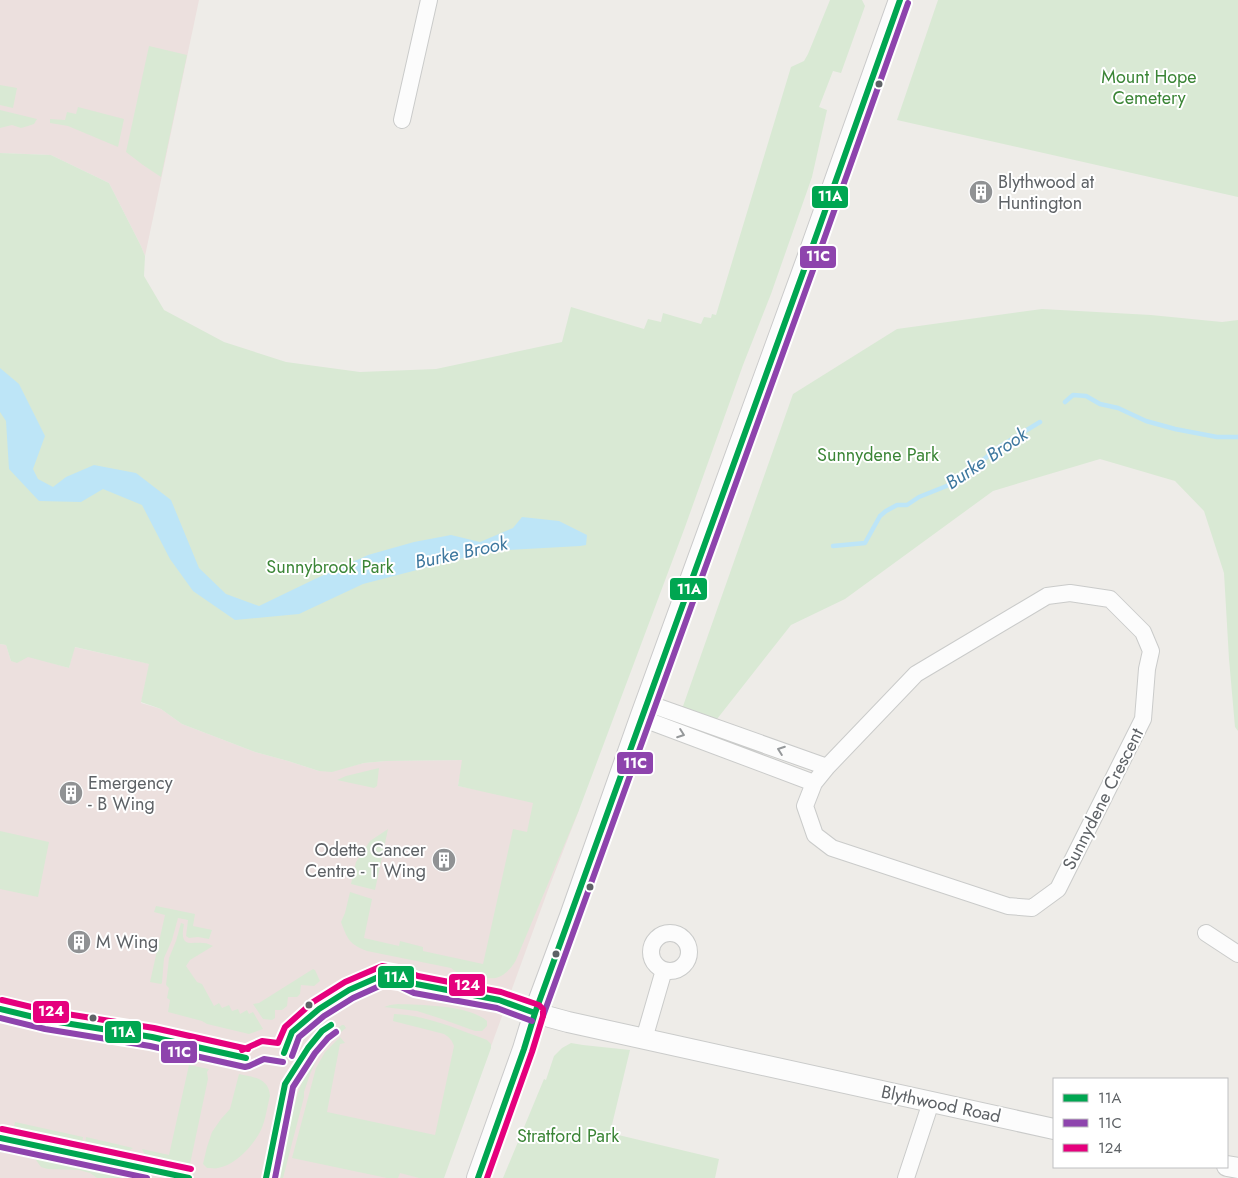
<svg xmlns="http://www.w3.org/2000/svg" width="1238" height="1178" font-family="Jost,sans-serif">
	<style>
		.medical { fill: #ece0de }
		.green { fill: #d9e9d4 }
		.water { fill: #bde5f7 }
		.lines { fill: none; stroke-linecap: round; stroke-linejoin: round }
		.stream { stroke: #bde5f7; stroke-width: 4.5 }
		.minor-casing { stroke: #cacbca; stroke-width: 18 }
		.tertiary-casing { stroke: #cacbca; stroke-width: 22 }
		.secondary-casing { stroke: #cacaca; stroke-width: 24 }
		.minor { stroke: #fcfcfc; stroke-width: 16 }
		.tertiary { stroke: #fcfcfc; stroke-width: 20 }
		.secondary { stroke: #fcfcfc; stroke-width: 22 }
		.bus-1-casing { stroke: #fff; stroke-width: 10 }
		.bus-2-casing { stroke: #fff; stroke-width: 10 }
		.bus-3-casing { stroke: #fff; stroke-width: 10 }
		.bus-1 { stroke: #00a651; stroke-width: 6 }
		.bus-2 { stroke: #8e44ad; stroke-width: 6 }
		.bus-3 { stroke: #e5007d; stroke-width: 6 }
		.oneway { stroke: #95989a }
		.bus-dot { fill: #5e6266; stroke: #fff; stroke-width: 2 }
		.labels { text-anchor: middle; stroke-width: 4; stroke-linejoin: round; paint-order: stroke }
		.park-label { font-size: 18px; fill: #3b8536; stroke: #fff }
		.poi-label { font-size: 18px; fill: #5e6266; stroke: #fff; text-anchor: start }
		.street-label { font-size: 18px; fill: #5e6266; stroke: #fff }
		.water-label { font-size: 19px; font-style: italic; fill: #3e789f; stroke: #fff }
		.line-badge { stroke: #fff; stroke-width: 2 }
		.badge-label { font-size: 14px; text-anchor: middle; font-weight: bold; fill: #fff }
	</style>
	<rect width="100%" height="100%" fill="#eeece8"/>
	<path class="medical" d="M0,0H199L145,256L141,246L109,183L51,155L0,153Z
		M0,644L6,645L11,661L28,656L69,668L74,647L150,664L141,703L161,709L182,724L255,752L288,761L319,771H332L364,763L386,761L463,760L458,786L579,810L548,890L443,1178H0Z"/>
	<path class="green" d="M830,0H862L865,6L841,73L833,71L819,107L827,110L812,177L771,294L743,365L685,527L579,810L516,960C512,967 505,976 496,978C490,979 467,977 461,974C457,973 454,970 451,968L367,951C349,944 348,940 341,922L345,913L350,892L372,899L364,938L399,946L400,941L423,947V951L483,964L513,829L527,832L533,803L458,786L462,760L386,761L364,763L332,772L319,771L288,761L255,752L182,724L161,709L141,702L149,664L75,647L69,668L28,657L17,663L11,661L6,645L0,644V153L51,155L109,183L141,246L145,256L144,276L164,310L224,342L286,362L360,372L436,369L562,342L571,307L644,329L648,319L661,322L663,313L701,324L704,317L711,318L712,314L716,315L791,67L804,61L808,54Z
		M938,0H1238V197L897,120Z
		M149,46L187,55L161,177L143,165L126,152Z
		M0,85L17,88L13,108L0,105Z
		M78,107L124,119L118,147L68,126L50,123V119L65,120L67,112L76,114Z
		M0,110L37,119L34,124L28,126L21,128L12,125L0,128Z
		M1042,309L1151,315L1222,322L1238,320V731L1235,727L1229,659L1224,573L1204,511L1175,481L1100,459L993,491L845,599L791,625L717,719L682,709L793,394L897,329Z
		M379,768L377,786L374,788L337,780L346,776Z
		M388,829L375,890L351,884L356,862L370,841Z
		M0,831L49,842L38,897L0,889Z
		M156,906L195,914L193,926L212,930L209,939L198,937L189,938L186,936L188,920L178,918L172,940L164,958L162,983L161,984L150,982L165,915L154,912Z
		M181,923L184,924C178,955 197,936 213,946L190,960L186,966L197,982L202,984L214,1006L219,1003L222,1008L229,1005L232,1011L238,1009L240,1014L247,1010L249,1014L253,1012L263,1029L249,1034L207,1024L202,1021L168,1012L170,1000L167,998L169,988L166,985L169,958L176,941Z
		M313,969L315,970L320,981L314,986L301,985L300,994L297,997H288L287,1006L282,1010H275V1018L272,1020L263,1019L253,1004L259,1003Z
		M398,1004C422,1005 469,1005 487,1021V1026L482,1031H475L439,1018L417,1011L384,1007L390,1005Z
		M394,1014C426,1015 457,1029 487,1040L491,1044V1048L444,1178H419L400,1173L398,1178H387L292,1158L316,1068L325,1052L340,1037L345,1043L340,1044L327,1112L435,1135L454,1046C452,1040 449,1037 444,1034L393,1021Z
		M342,1025H344L346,1028C318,1050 315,1060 304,1092V1097L283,1178H276C280,1159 285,1140 290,1122C300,1086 310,1046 342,1025Z
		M571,1043L583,1045L630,1050L610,1133L719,1159L715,1178H503L544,1079L546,1080L554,1056L562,1048Z
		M189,1065L209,1069L207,1072L208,1079L190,1164L189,1166L185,1168C172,1165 147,1163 142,1149L169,1155Z
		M239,1074C253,1077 269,1078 270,1096C267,1107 266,1119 261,1130C253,1146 236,1165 218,1168C215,1169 210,1168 207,1168L203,1164L207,1147L212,1132L221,1119L230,1109Z
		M15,1122L83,1137L82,1145L13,1130Z
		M86,1137L133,1148C120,1158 99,1149 85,1146Z
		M34,1153L135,1176L144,1178H97L90,1173L79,1170L48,1169L41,1167L36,1160L29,1155Z"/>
	<path class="water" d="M0,368L19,384L45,436L33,469L38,479L53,487L66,477L94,465L136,473L171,500L199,568L226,594L259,606L315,579L368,555L414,542L451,535L480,542L513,528L522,517L559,521L587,535L586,545L580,546L490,551L363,584L299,614L235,620L193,591L170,559L142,505L103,489L81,502L39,501L9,469L6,421L0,412Z"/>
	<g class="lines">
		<path class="stream" d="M1065,402L1073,395L1086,396L1100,404L1118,408L1146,421L1175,429L1217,437H1238
			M833,546L865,543L880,516L886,511L897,505H907L919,497L959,481L996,449L1040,422"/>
		<g class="minor-casing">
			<path id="minor" d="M402,120L429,0
				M1070,593L1110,599L1143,632L1151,651L1147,669L1143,719L1058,889L1032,908L1008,906L832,848L815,835L805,806L814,783L827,767L916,674L1047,596Z
				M647,703L827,767
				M641,718L814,783
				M1206,933L1238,954
				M651 952a19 19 0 1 1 38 0a19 19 0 1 1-38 0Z
				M644,1039L664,970
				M906,1178L931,1102"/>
		</g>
		<g class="tertiary-casing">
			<path id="tertiary" d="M535,1013L568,1022L1054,1129
				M1227,1166L1238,1168"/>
		</g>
		<g class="secondary-casing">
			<path id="secondary" d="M478,1178L524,1049L535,1013L571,916L641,718L809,256L900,0"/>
		</g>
		<use href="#minor" class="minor"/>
		<use href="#tertiary" class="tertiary"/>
		<use href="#secondary" class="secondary"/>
		<g class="bus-1-casing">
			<path id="bus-1" d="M0,1009L46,1020L152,1037L246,1058
				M284,1053L292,1032L319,1009L349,990L383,975L401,978L416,984L499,1000L535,1013
				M0,1138L189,1178
				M266,1178L285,1084L308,1048L322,1031L331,1025
				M478,1178L524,1049L535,1013L809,256L900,0"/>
		</g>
		<g class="bus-2-casing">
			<path id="bus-2" d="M543,1016L817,259L908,3
				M0,1018L45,1029L150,1046L245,1067L249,1066L264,1059L283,1062
				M292,1056L299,1037L324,1016L353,998L384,984L399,986L414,993L497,1008L532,1021
				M0,1147L147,1178
				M275,1178L293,1087L315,1053L328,1038L336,1032"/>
		</g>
		<g class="bus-3-casing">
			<path id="bus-3" d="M2,1000L48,1011L154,1028L248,1049
				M242,1050L262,1041L278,1043L285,1027L313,1002L345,982L382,966L403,970L418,976L501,992L539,1005L543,1009V1016L532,1052L487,1178
				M2,1129L191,1169"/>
		</g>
		<use href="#bus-1" class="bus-1"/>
		<use href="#bus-2" class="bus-2"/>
		<use href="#bus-3" class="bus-3"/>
	</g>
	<defs><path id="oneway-chevron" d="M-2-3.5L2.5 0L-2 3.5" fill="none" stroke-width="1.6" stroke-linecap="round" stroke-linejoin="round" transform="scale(1.25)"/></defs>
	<g class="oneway">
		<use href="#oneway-chevron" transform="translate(681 734) rotate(20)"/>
		<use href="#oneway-chevron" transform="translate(781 750) rotate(-160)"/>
	</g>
	<defs>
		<g id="building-disc" transform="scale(1.25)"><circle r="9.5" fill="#909294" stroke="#fff"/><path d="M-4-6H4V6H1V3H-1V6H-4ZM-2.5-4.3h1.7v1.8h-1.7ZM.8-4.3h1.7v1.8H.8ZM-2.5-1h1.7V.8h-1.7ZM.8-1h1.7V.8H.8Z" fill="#fff"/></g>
	</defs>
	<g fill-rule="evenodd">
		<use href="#building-disc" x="981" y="192"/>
		<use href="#building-disc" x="71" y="793"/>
		<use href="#building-disc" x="444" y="860"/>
		<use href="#building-disc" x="79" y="942"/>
	</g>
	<g class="bus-dot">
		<circle cx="879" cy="84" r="4.5"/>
		<circle cx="590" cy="887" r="4.5"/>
		<circle cx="556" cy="954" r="4.5"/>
		<circle cx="309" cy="1005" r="4.5"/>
		<circle cx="93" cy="1018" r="4.5"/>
	</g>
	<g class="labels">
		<g class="park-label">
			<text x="1149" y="83">Mount Hope<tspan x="1149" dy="21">Cemetery</tspan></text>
			<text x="878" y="461">Sunnydene Park</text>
			<text x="330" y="573">Sunnybrook Park</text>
			<text x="568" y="1142">Stratford Park</text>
		</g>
		<g class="poi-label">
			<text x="998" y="188">Blythwood at<tspan x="998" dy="21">Huntington</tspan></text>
			<text x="88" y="789">Emergency<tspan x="88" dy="21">- B Wing</tspan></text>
			<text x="426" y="856" text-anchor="end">Odette Cancer<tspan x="426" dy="21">Centre - T Wing</tspan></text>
			<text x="96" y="948">M Wing</text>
		</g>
		<g class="street-label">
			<text transform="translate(1103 799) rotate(-63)" y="6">Sunnydene Crescent</text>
			<text transform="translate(941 1104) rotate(12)" y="6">Blythwood Road</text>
		</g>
		<g class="water-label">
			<text transform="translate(986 458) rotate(-34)" y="7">Burke Brook</text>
			<text transform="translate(461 552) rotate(-12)" y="7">Burke Brook</text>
		</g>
	</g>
	<g class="line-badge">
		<rect x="811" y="185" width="38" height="24" rx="5" fill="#00a651"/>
		<rect x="799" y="245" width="38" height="24" rx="5" fill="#8e44ad"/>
		<rect x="669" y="577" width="39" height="24" rx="5" fill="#00a651"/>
		<rect x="616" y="751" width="38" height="24" rx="5" fill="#8e44ad"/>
		<rect x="377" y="965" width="38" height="24" rx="5" fill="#00a651"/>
		<rect x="448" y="973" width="38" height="24" rx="5" fill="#e5007d"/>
		<rect x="32" y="1000" width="38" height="24" rx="5" fill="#e5007d"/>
		<rect x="104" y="1020" width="38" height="24" rx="5" fill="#00a651"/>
		<rect x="160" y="1040" width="38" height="24" rx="5" fill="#8e44ad"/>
	</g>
	<g class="badge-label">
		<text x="830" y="201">11A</text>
		<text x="818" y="261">11C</text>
		<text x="689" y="594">11A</text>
		<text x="635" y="768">11C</text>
		<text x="396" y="982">11A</text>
		<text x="467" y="990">124</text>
		<text x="51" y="1016">124</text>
		<text x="123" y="1037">11A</text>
		<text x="179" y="1057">11C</text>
	</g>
	<rect x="1053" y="1078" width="175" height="90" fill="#ffffff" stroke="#bfc0c2"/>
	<rect x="1063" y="1094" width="25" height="8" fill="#00a651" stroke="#bfc0c2"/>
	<text x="1098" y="1103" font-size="15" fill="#5e6266">11A</text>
	<rect x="1063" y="1119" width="25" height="8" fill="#8e44ad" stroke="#bfc0c2"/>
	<text x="1098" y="1128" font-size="15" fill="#5e6266">11C</text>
	<rect x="1063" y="1144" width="25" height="8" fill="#e5007d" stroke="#bfc0c2"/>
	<text x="1098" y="1153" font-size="15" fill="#5e6266">124</text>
</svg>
